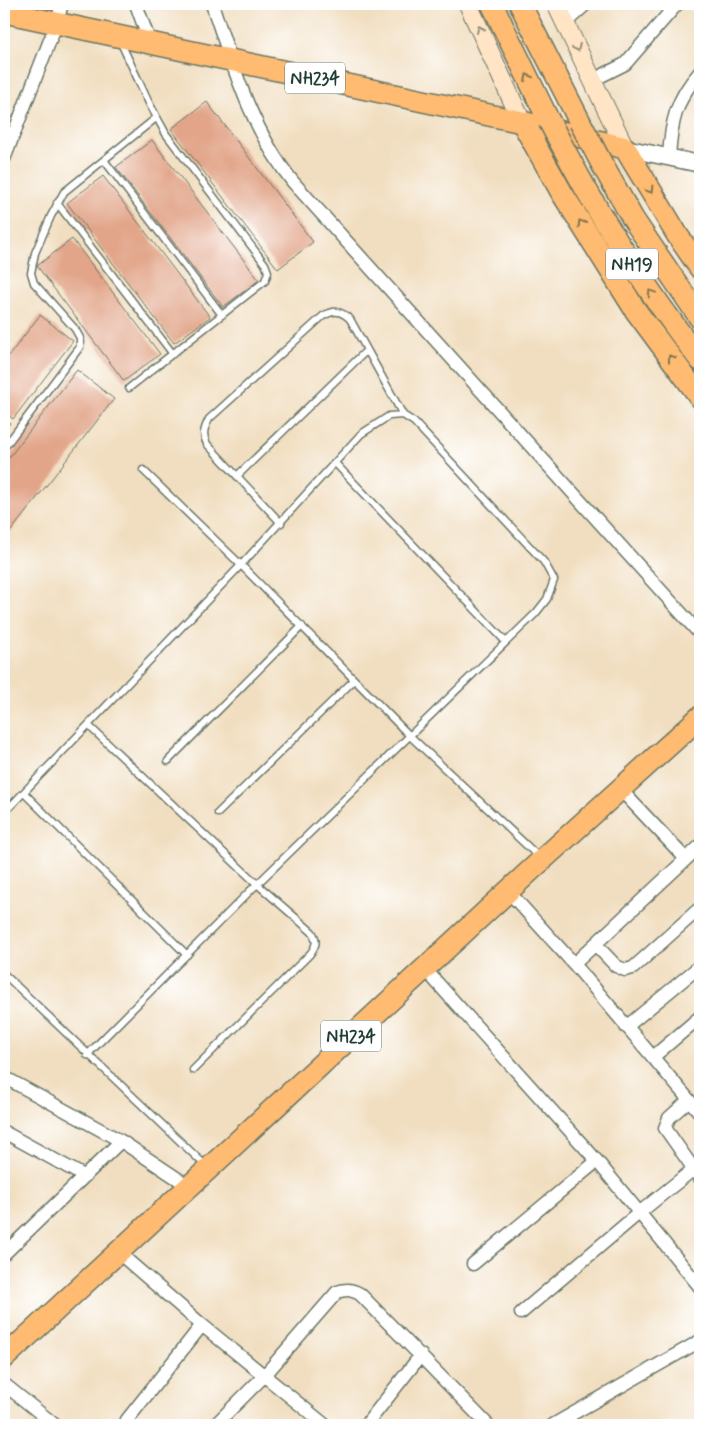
<svg xmlns="http://www.w3.org/2000/svg" width="704" height="1429" font-family="Mynerve,sans-serif">
	<style>
		.building { fill: #e2a589 }
		.lines { fill: none; stroke-linecap: round; stroke-linejoin: round }
		.service-casing { stroke: #687565; stroke-width: 9 }
		.minor-casing { stroke: #687565; stroke-width: 15 }
		.tertiary-casing { stroke: #687565; stroke-width: 19 }
		.secondary-casing { stroke: #687565; stroke-width: 20 }
		.trunk-casing { stroke: #687565; stroke-width: 24 }
		.service { stroke: #fff; stroke-width: 6 }
		.minor { stroke: #fff; stroke-width: 12 }
		.tertiary { stroke: #fff; stroke-width: 16 }
		.secondary { stroke: #ffe4c6; stroke-width: 18 }
		.trunk { stroke: #febb71; stroke-width: 21 }
		.trunk-bridge-casing { stroke: #687565; stroke-width: 24; stroke-linecap: butt }
		.trunk-bridge { stroke: #febb71; stroke-width: 21 }
		.oneway { stroke: #8f907d }
		.oneway2 { stroke: #83764f }
		.labels { text-anchor: middle; stroke-width: 4.5; stroke-linejoin: round; paint-order: stroke }
		.shield { fill: #fff; stroke: #627771; stroke-width: 1 }
		.shield-label { font-size: 18px; font-weight: bold; fill: #1f3d34 }
	</style>
	<rect width="100%" height="100%" fill="#fff"/>
	<filter id="ink" filterUnits="userSpaceOnUse"><feTurbulence type="fractalNoise" baseFrequency=".02" numOctaves="2"/><feDisplacementMap in="SourceGraphic" scale="10" xChannelSelector="R" yChannelSelector="G"/><feConvolveMatrix kernelMatrix="1 2 1 2 8 2 1 2 1" color-interpolation-filters="sRGB"/></filter>
	<filter id="wash" filterUnits="userSpaceOnUse"><feTurbulence type="fractalNoise" baseFrequency=".0096" numOctaves="4" result="noise"/><feDisplacementMap in="SourceGraphic" scale="20" xChannelSelector="R" yChannelSelector="G"/><feGaussianBlur stdDeviation="1.12" result="paint"/><feColorMatrix in="noise" values="0 0 0 0 0 0 0 0 0 0 0 0 0 0 0 0 0 1.4 0 .05"/><feComposite in="paint" operator="in"/></filter>
	<g filter="url(#wash)">
		<rect width="100%" height="100%" fill="#f1dec0"/>
		<g id="blocks">
			<path class="building" d="M207,102L313,242L278,269L171,129Z
				M152,140L259,280L223,307L116,167Z
				M103,176L210,317L174,343L67,203Z
				M72,239L160,354L124,381L37,266Z
				M40,315L73,341L13,419L4,411V362Z
				M77,370L114,399L4,540V464Z
				M4,418L10,423L4,431Z"/>
		</g>
	</g>
	<g filter="url(#ink)">
		<use href="#blocks" fill-opacity="0" stroke="#687565" stroke-width="1"/>
		<g class="lines">
			<g class="service-casing">
				<path id="service" d="M120,41L149,103L166,134L265,264L268,272L265,281L256,288L129,388
					M104,160L222,315
					M57,203L173,354
					M4,448L80,347V338L75,329L34,283L31,273L35,253L51,216L64,192L156,118
					M335,463L506,642
					M143,470L241,565L410,736L539,857
					M237,476L367,350
					M281,523L207,444C202,434 204,429 209,419L323,316C334,310 340,310 350,319L403,415
					M89,726L257,884L312,932C318,941 316,946 310,954L193,1070
					M168,761L302,626
					M24,793L187,955
					M4,813L241,565L361,434L389,416L403,415L414,422L544,562L554,580L547,599L536,613L250,891L87,1055
					M218,813L354,680
					M4,974L206,1166"/>
			</g>
			<g class="minor-casing">
				<path id="minor" d="M136,4L150,43
					M212,4C233,66 252,131 293,182L700,634
					M565,23L586,4
					M593,80L625,64L677,4
					M669,157C671,122 676,99 700,72
					M4,159L57,22L62,4
					M620,789L686,859
					M508,891L574,964L700,1113
					M595,944L616,966L625,970L633,968L700,908
					M574,964L700,846
					M424,968L597,1161L700,1287
					M626,1027L700,966
					M653,1057L700,1017
					M4,1077L121,1141L190,1187
					M689,1100L669,1118L665,1128L700,1178
					M4,1132L84,1176
					M119,1253L202,1325L325,1425
					M4,1254L121,1141
					M473,1264L597,1161
					M521,1313L639,1213L700,1164
					M4,1384L55,1425
					M123,1425L202,1325
					M215,1425L264,1376L337,1292C346,1289 351,1289 360,1294L488,1425
					M366,1425L421,1355
					M553,1425L700,1341"/>
			</g>
			<g class="tertiary-casing">
				<path id="tertiary" d="M625,148L700,164"/>
			</g>
			<g class="secondary-casing">
				<path id="secondary" d="M468,4L522,122
					M556,4L625,148"/>
			</g>
			<g class="trunk-casing">
				<path id="trunk" d="M492,4L549,121
					M520,4L580,122
					M4,12L522,122L625,148L678,236L700,268
					M522,122L562,193L636,311L700,397
					M572,164C609,233 653,298 700,360
					M603,166L633,219L700,318
					M4,1358L531,870L700,717"/>
			</g>
			<use href="#service" class="service"/>
			<use href="#minor" class="minor"/>
			<use href="#tertiary" class="tertiary"/>
			<use href="#secondary" class="secondary"/>
			<use href="#trunk" class="trunk"/>
			<g class="trunk-bridge-casing">
				<path id="trunk-bridge" d="M549,121L572,164
					M580,122L603,166"/>
			</g>
			<use href="#trunk-bridge" class="trunk-bridge"/>
		</g>
		<defs><path id="oneway-chevron" d="M-2-3.5L2.5 0L-2 3.5" fill="none" stroke-width="1.6" stroke-linecap="round" stroke-linejoin="round" transform="scale(1.25)"/></defs>
		<g class="oneway">
			<use href="#oneway-chevron" transform="translate(480 29) rotate(-114)"/>
			<use href="#oneway-chevron" transform="translate(577 48) rotate(64)"/>
		</g>
		<g class="oneway2">
			<use href="#oneway-chevron" transform="translate(528 77) rotate(-116)"/>
			<use href="#oneway-chevron" transform="translate(650 190) rotate(58)"/>
			<use href="#oneway-chevron" transform="translate(581 223) rotate(-122)"/>
			<use href="#oneway-chevron" transform="translate(651 293) rotate(-124)"/>
			<use href="#oneway-chevron" transform="translate(671 358) rotate(-126)"/>
		</g>
	</g>
	<g class="labels">
		<g class="shield">
			<rect x="285" y="62.5" width="60" height="31" rx="4"/>
			<rect x="606" y="248.5" width="52" height="31" rx="4"/>
			<rect x="321" y="1020.5" width="60" height="31" rx="4"/>
		</g>
		<g class="shield-label">
			<text x="315" y="84">NH234</text>
			<text x="632" y="270">NH19</text>
			<text x="351" y="1042">NH234</text>
		</g>
	</g>
	<rect width="704" height="1429" fill="none" stroke="#fff" stroke-width="20"/>
</svg>
